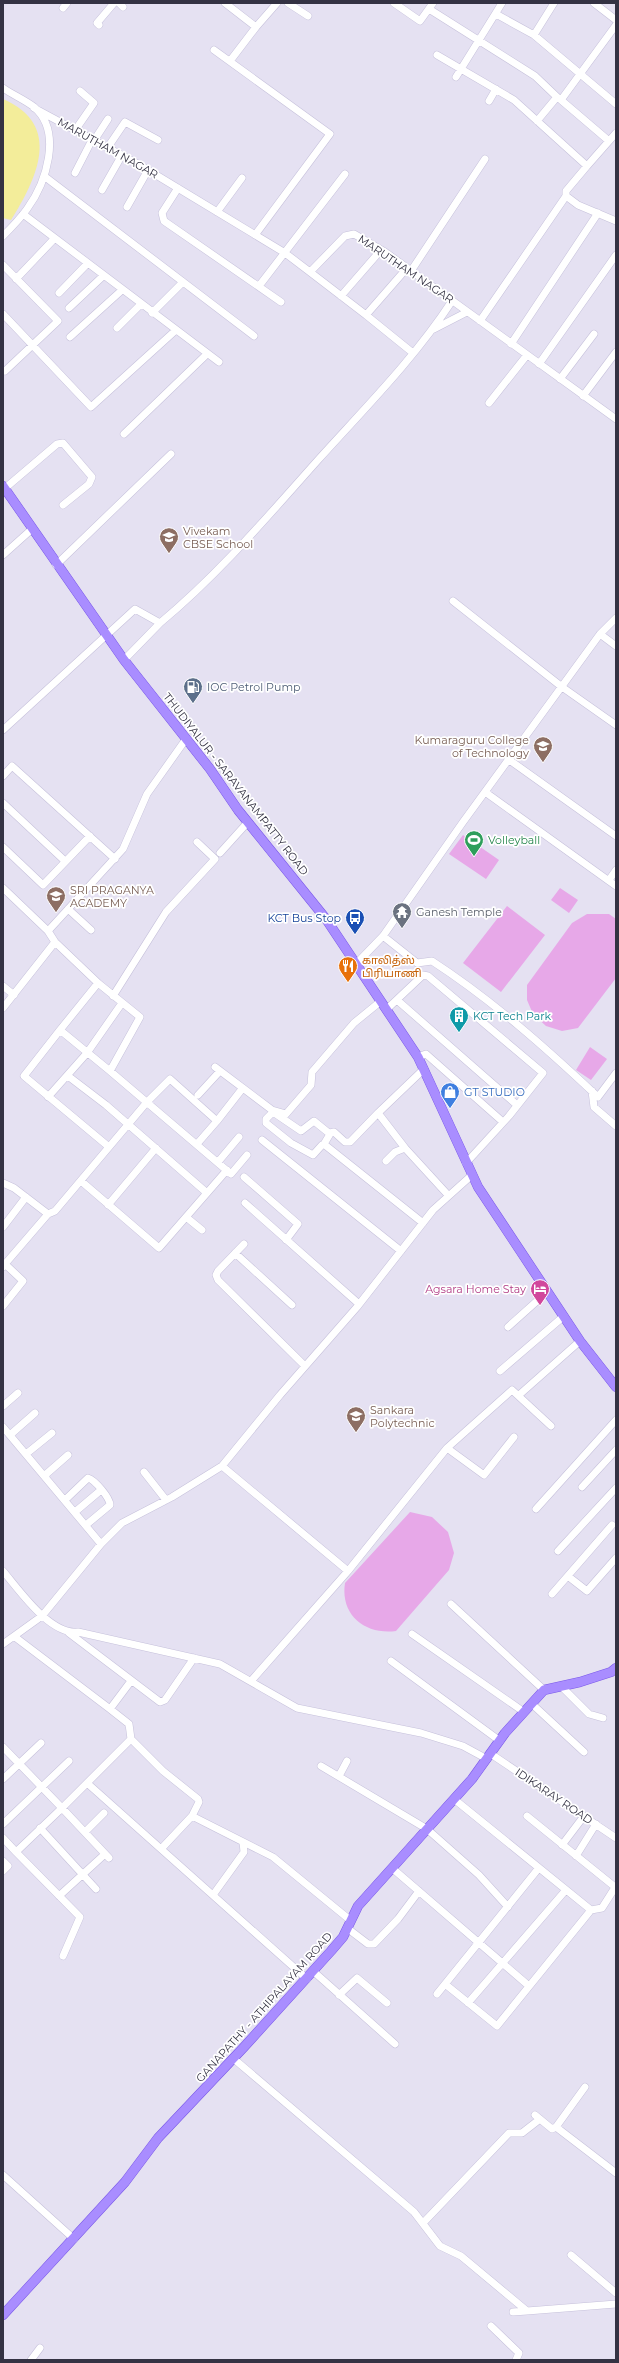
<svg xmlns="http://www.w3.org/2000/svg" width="619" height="2363" font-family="Montserrat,'Noto Sans Tamil',sans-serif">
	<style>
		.green { fill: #e7a8e8 }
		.water { fill: #f3ed9a }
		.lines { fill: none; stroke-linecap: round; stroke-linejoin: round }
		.minor-casing { stroke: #c6c1db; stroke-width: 8 }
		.major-casing { stroke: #7a59e8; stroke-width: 10 }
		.minor { stroke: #fff; stroke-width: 7 }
		.major { stroke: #a98dff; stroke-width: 9 }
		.labels { text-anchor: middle; stroke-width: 3.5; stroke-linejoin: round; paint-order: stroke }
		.street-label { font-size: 11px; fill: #343243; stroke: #fff }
		.education-label { font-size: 11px; fill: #785e54; stroke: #fff; text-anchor: start }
		.service-label { font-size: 11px; fill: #4e5e75; stroke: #fff; text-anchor: start }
		.leisure-label { font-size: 11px; fill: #27864d; stroke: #fff; text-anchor: start }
		.worship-label { font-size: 11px; fill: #5b616d; stroke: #fff; text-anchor: start }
		.transit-label { font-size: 11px; fill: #164399; stroke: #fff; text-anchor: end }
		.food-label { font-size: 11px; fill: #c56008; stroke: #fff; text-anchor: start }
		.culture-label { font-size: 11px; fill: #0d838f; stroke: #fff; text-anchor: start }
		.shop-label { font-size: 11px; fill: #366cbe; stroke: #fff; text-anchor: start }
		.hotel-label { font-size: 11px; fill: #b23c85; stroke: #fff; text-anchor: end }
	</style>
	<rect width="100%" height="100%" fill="#e5e1f2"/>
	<path class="green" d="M463,835L499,860L486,879L449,854Z
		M560,888L578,900L569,913L551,900Z
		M507,906L545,935L501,992L463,963Z
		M587,914H609L616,919V978L578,1028L562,1031L546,1026L533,1014L527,1000V985L572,923Z
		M590,1047L607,1059L591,1080L576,1070Z
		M410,1512L432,1517L448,1532L454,1553L449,1570L396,1631C365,1635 340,1615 345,1583Z"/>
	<path class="water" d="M3,99C63,125 37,178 11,220L3,218Z"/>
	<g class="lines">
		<g class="minor-casing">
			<path id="minor" d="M119,3L123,7
				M225,3L256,27L277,3
				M288,3L308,16
				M394,3L420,21L433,3
				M594,3L616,20
				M63,8L67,3
				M429,9L535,76L557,97L537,121
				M496,14L534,35L554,3
				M99,25L97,23L114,3
				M534,35L616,104
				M214,50L330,134L255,235
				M437,55L514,100L587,166L566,191V196L480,321
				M230,61L256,27
				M456,77L502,3
				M3,88C13,95 25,100 34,107C63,132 46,183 27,209C20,219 12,227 3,236
				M557,97L561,100L616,25
				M561,100L609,141
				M489,101L496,89
				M34,108L138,164L285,253L310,272L345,236L354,234L385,252L616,419
				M76,129L94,103L80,91
				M95,139L108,119
				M108,147L125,122L158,140
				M587,166L616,133
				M75,173L93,138
				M44,176L254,336
				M178,188L162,213L164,221L281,302
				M102,190L122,155
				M566,196L578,205L616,221
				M127,207L148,170
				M217,212L242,178
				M23,214L219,362
				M3,265L58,321L5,371
				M411,271L485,159
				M310,272L366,315L407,268
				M16,279L54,239
				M259,286L345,174
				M59,293L87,264
				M341,296L381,250
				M69,308L103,276
				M152,313L183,282
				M3,314L91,407L176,330
				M366,315L413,353
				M117,328L141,304
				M434,329L467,312
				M70,337L122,290
				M511,344L598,213
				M539,364L616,255
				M560,379L594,334
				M583,396L616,352
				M489,403L527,355
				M124,434L207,354
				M3,490L57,444L63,443L92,477L89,484L63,505
				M3,555L32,529
				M56,565L171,454
				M453,601L562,687L616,725
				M600,634L616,646
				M124,660L160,623
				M3,730L135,609L160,623C218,575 268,516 318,460C364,409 414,359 452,301
				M508,759L616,836
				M3,776L12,766L115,859
				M485,792L616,886
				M3,803L65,861
				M3,847L43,885L90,836
				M220,853L248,822
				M609,880L616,870
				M3,888L48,931L55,942L98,983L140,1017L110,1071L60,1030L98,983
				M68,909L91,930
				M48,931L123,849L147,794L186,739
				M383,936L417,963L432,961C492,1000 546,1048 598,1097L616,1073
				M356,964L383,936L463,822L600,634L616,618
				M3,986L14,995
				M113,996L166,912L215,859L197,842
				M397,1000L517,1105
				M3,1008L55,942
				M387,1009L423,975L428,976L543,1073L509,1116L466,1163
				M60,1030L24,1076L109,1147
				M418,1057L426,1054L503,1122
				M215,1067L272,1110L286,1114L311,1085L312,1072L354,1023L381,1001
				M424,1069L378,1113L405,1148L448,1195
				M110,1071L231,1174L247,1155
				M68,1076L106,1105L207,1193
				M592,1091L594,1107L616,1126
				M198,1095L220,1071
				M48,1097L87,1053L122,1003
				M217,1121L242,1089
				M330,1133L334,1132L345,1142H350L378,1113
				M262,1140L401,1251
				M324,1144L330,1134L314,1121L301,1131L273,1112L266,1119V1123L291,1143L313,1155L322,1145H325L423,1223
				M386,1161L395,1152L405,1148
				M218,1162L239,1137
				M244,1177L298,1224L286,1240
				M81,1181L159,1248L227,1170
				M3,1183L14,1188L48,1214L55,1211L147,1102L170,1079L217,1121L197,1144
				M245,1203L359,1304
				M108,1205L156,1148
				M186,1217L202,1230
				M3,1227L26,1197
				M244,1244L218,1271L216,1275L218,1280L305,1366
				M235,1253L292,1305
				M3,1263L5,1264L48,1214
				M3,1306L23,1281L5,1264L3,1267
				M508,1327L547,1292
				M500,1371L564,1316
				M519,1395L580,1341
				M3,1406L18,1393
				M3,1427L101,1544
				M10,1435L35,1413
				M447,1448L484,1475L514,1437
				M26,1454L52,1433
				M222,1466L348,1571L447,1448L512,1390L551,1426
				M144,1472L166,1500
				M44,1476L68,1455
				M582,1487L616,1450
				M65,1500L88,1478C95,1480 110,1498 110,1505L86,1525
				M536,1509L616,1420
				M75,1512L101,1490
				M558,1551L616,1488
				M3,1571C20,1591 50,1635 78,1632L220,1664L297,1708L421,1733L463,1746L487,1759
				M569,1577L587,1591L616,1558
				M552,1594L612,1525
				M451,1604L544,1690
				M69,1633L160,1702L165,1700L194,1658
				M412,1634L524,1712
				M15,1637L110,1709L131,1681
				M3,1644L42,1616L101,1544L122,1523L172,1497L222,1466L280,1395L357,1307L433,1210L472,1175
				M391,1661L500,1741
				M251,1681L348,1571
				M561,1686L589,1714L603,1718
				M532,1704L584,1752
				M131,1739L163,1771L198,1799L199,1802L192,1816L161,1849
				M3,1747L62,1808L131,1739L129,1724L110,1709
				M491,1754L616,1838
				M321,1766L427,1829L479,1875L508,1907
				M339,1776L347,1761
				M3,1779L41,1743
				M87,1783L307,1979
				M454,1799L591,1910L602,1908L616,1886
				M192,1816L273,1857L350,1920
				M527,1816L615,1887
				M3,1824L69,1761
				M40,1828L96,1889
				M85,1832L104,1813
				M3,1838L16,1852
				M562,1845L584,1816
				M576,1856L596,1824
				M3,1861L8,1866L3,1871
				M392,1868L529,1986
				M213,1895L244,1852L243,1842
				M59,1896L105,1854
				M347,1928L368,1944H374L398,1919L419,1891
				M63,1956L80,1917L16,1852L62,1808L109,1858
				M313,1971L395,2044
				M445,1984L497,2026L591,1910
				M437,1994L538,1869
				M339,1995L357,1978L387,2003
				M468,2003L565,1891
				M234,2059L414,2212L440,2246L461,2256L527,2311L513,2312
				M535,2115L552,2129L556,2127L585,2087
				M556,2127L616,2173
				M3,2175L74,2239
				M424,2222L509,2133H522L540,2119
				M571,2255L616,2293
				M527,2311L616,2304
				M491,2326L519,2353L516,2360
				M31,2360L40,2348"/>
		</g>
		<g class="major-casing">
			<path id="major" d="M3,486L124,660L210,769L238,810L326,919L418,1057L478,1187L580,1341L616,1387
				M3,2315L125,2182L158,2138L244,2047L331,1951L343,1937L358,1906L472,1779L505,1733L544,1690L580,1682L611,1672L616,1668"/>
		</g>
		<use href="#minor" class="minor"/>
		<use href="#major" class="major"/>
	</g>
	<defs>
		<g id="school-pin" transform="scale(1)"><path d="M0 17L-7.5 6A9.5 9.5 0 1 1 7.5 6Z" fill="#8d6e63" stroke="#fff"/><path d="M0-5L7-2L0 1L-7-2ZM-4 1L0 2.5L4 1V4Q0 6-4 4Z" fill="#fff"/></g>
		<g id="fuel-pin" transform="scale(1)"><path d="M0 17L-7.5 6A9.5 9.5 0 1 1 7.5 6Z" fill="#5c6f8a" stroke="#fff"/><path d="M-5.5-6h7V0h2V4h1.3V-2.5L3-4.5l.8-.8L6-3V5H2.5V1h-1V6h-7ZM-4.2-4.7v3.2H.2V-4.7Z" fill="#fff"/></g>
		<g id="university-pin" transform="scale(1)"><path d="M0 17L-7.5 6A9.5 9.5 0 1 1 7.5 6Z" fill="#8d6e63" stroke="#fff"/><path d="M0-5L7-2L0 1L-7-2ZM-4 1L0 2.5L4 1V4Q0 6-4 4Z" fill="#fff"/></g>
		<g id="stadium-pin" transform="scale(1)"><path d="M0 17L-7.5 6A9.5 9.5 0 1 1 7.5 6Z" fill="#2e9e5b" stroke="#fff"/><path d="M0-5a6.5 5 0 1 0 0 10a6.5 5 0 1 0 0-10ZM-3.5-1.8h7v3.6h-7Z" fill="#fff"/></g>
		<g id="temple-pin" transform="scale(1)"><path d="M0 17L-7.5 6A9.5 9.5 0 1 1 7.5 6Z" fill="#6b7280" stroke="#fff"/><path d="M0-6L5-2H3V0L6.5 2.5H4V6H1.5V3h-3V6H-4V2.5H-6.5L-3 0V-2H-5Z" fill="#fff"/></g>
		<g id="bus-pin" transform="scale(1)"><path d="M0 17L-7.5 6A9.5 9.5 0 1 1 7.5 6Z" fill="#1a4fb4" stroke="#fff"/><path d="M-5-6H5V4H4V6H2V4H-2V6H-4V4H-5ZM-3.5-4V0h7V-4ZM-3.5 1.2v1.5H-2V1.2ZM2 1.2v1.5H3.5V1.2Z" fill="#fff"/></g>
		<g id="restaurant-pin" transform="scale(1)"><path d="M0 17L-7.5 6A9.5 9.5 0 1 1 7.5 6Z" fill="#e8710a" stroke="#fff"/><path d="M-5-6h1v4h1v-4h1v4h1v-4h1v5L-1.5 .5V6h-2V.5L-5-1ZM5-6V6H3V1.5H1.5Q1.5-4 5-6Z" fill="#fff"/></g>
		<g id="building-pin" transform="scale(1)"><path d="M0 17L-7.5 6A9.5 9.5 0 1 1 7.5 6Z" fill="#0f9aa8" stroke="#fff"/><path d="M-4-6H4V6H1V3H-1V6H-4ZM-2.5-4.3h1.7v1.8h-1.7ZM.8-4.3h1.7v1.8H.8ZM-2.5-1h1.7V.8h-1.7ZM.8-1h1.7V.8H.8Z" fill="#fff"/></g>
		<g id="shop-pin" transform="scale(1)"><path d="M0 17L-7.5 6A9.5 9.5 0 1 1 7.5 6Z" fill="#3f7fe0" stroke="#fff"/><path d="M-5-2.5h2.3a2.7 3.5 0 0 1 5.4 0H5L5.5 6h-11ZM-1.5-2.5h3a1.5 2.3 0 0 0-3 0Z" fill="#fff"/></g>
		<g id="hotel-pin" transform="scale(1)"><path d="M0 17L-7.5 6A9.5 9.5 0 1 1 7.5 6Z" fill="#d1479c" stroke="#fff"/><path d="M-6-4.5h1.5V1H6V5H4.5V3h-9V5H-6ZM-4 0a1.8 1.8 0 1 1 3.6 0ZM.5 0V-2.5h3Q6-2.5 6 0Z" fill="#fff"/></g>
	</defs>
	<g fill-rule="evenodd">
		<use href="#school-pin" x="169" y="537"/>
		<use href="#fuel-pin" x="193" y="687"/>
		<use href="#university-pin" x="543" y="746"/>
		<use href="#stadium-pin" x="474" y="840"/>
		<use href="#school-pin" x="56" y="896"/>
		<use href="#temple-pin" x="402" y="912"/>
		<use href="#bus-pin" x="355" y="918"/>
		<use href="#restaurant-pin" x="348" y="966"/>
		<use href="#building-pin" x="459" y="1016"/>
		<use href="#shop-pin" x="450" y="1092"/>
		<use href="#hotel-pin" x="540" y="1289"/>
		<use href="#university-pin" x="356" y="1416"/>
	</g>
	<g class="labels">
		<g class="street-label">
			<text transform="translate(108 148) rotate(29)" y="4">MARUTHAM NAGAR</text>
			<text transform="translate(406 269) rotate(34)" y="4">MARUTHAM NAGAR</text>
			<text transform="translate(236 784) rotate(52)" y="4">THUDIYALUR - SARAVANAMPATTY ROAD</text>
			<text transform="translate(554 1796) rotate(34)" y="4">IDIKARAY ROAD</text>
			<text transform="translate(264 2007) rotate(-48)" y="4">GANAPATHY - ATHIPALAYAM ROAD</text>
		</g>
		<g class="education-label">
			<text x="183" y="535">Vivekam<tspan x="183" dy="13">CBSE School</tspan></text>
			<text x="529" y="744" text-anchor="end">Kumaraguru College<tspan x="529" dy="13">of Technology</tspan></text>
			<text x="70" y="894">SRI PRAGANYA<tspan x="70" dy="13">ACADEMY</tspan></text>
			<text x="370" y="1414">Sankara<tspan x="370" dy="13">Polytechnic</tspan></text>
		</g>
		<g class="service-label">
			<text x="207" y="691">IOC Petrol Pump</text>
		</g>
		<g class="leisure-label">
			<text x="488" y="844">Volleyball</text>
		</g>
		<g class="worship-label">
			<text x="416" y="916">Ganesh Temple</text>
		</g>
		<g class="transit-label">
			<text x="341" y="922">KCT Bus Stop</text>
		</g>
		<g class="food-label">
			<text x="362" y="964">காலித்ஸ்<tspan x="362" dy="13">பிரியாணி</tspan></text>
		</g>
		<g class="culture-label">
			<text x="473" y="1020">KCT Tech Park</text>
		</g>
		<g class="shop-label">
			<text x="464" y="1096">GT STUDIO</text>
		</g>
		<g class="hotel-label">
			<text x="526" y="1293">Agsara Home Stay</text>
		</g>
	</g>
	<rect width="619" height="2363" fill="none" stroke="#343243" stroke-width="8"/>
</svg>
